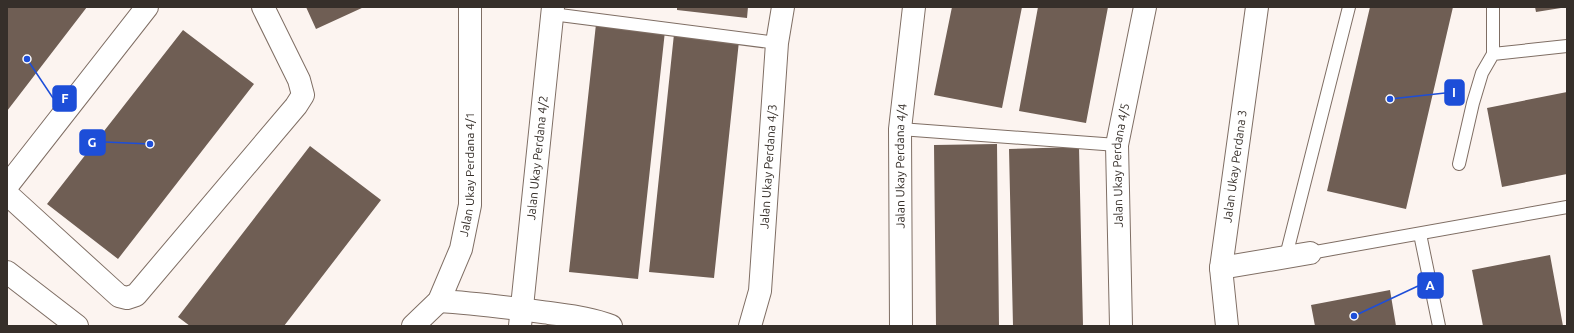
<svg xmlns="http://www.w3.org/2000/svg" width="1574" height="333" font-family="Ubuntu,sans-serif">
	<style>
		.building { fill: #6f5e54 }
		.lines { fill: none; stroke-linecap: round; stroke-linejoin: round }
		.service-casing { stroke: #7f6e64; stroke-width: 14 }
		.minor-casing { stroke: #7f6e64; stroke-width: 24 }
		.service { stroke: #fff; stroke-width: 12 }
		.minor { stroke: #fff; stroke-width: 22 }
		.labels { text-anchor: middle; stroke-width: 4; stroke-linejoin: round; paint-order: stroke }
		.street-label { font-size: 12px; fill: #362f2a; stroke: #fff }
		.leader { fill: none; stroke: #1d4ed8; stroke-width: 1.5 }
		.callout-dot { fill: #1d4ed8; stroke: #fff; stroke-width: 1.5 }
		.callout { fill: #1d4ed8; stroke: #1d4ed8; stroke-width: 1.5 }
		.callout-label { font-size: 13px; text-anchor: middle; font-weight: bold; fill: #fff }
	</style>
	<rect width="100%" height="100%" fill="#fcf4f0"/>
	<path class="building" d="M7,7H87L7,111Z
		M306,7H364L316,29Z
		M677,7H748L747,18L677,10Z
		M952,7H1022L1002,108L934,95Z
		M1038,7H1108L1086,123L1019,111Z
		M1370,7H1453L1406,209L1327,191Z
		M1535,7H1561V8L1536,12Z
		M596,24L665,31L638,279L569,272Z
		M183,30L254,84L118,259L47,204Z
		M674,34L739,41L714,278L649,272Z
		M1567,92V174L1502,187L1487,108Z
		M997,144L999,326H936L934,145Z
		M310,146L381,200L284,326H190L178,317Z
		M1079,147L1083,326H1013L1009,149Z
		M1550,255L1563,326H1483L1472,270Z
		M1390,290L1396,326H1315L1311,305Z"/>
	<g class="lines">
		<g class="service-casing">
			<path id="service" d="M552,14L777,43
				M1493,54L1567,46
				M900,129L1117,145
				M1459,164L1473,103L1482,73L1493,54V7
				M1420,234L1439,326
				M1310,253L1567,207
				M1286,256L1349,7"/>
		</g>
		<g class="minor-casing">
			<g id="minor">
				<path d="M7,186L147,7"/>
				<path d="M7,194L119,296L127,298L136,295L296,106L303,95L299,80L263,7"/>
				<path d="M1221,268L1310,253"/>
				<path d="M7,272L77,326"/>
				<path d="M439,301C476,303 512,308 549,313C570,316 591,318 611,326"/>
				<path id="s1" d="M413,326L439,301L461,249L470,205V7"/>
				<path id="s2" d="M520,326L553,7"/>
				<path id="s3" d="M750,326L760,291L777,43L783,7"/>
				<path id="s4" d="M901,326L900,129L914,7"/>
				<path id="s5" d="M1121,326L1117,145L1145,7"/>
				<path id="s6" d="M1227,326L1221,268L1257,7"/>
			</g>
		</g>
		<use href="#service" class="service"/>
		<use href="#minor" class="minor"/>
	</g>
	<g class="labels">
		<g class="street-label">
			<text dy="4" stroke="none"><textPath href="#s2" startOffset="169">Jalan Ukay Perdana 4/2</textPath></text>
			<text dy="4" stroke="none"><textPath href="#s4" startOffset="160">Jalan Ukay Perdana 4/4</textPath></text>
			<text dy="4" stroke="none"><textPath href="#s5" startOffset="161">Jalan Ukay Perdana 4/5</textPath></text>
			<text dy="4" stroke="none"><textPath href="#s6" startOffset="161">Jalan Ukay Perdana 3</textPath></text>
			<text dy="4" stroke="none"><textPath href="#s3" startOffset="161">Jalan Ukay Perdana 4/3</textPath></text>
			<text dy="4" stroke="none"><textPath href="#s1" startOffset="168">Jalan Ukay Perdana 4/1</textPath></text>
		</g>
	</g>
	<path class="leader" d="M1390 99L1445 93M27 59L53 98M150 144L105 142M1354 316L1418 286"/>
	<g class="callout-dot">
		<circle cx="1390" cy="99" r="4"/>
		<circle cx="27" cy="59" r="4"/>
		<circle cx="150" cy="144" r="4"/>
		<circle cx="1354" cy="316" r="4"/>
	</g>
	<g class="callout">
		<rect x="1445" y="80" width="19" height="25" rx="4"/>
		<rect x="53" y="86" width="23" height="25" rx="4"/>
		<rect x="80" y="130" width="25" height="25" rx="4"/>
		<rect x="1418" y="273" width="25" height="25" rx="4"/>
	</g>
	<g class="callout-label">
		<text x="1454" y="97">I</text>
		<text x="65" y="103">F</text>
		<text x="92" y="147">G</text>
		<text x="1430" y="290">A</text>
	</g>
	<rect width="1574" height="333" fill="none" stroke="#362f2a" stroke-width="16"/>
</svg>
